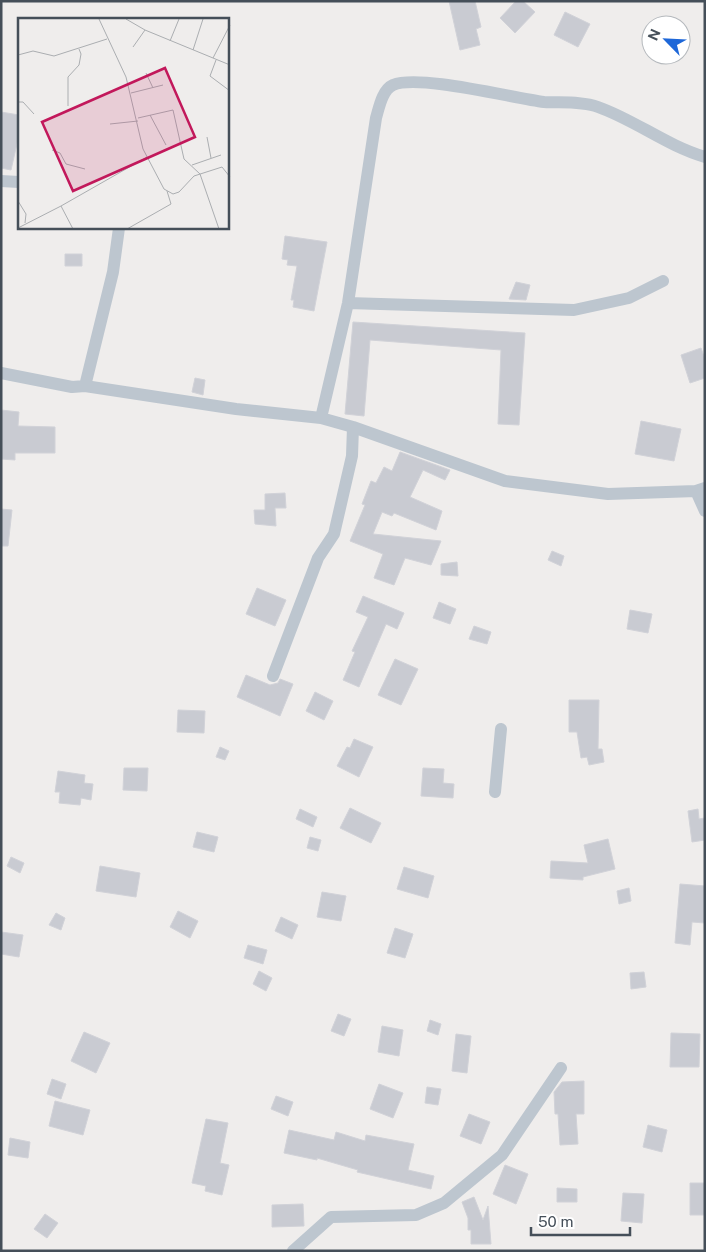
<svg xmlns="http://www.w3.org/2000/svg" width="706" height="1252" font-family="'Public Sans',sans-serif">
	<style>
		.building { fill: #c9cbd2; stroke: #d1d2d8 }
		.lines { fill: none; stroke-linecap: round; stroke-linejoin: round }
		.street { stroke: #bdc6cf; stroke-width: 12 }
		.inset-road { fill: none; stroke: #abaeb1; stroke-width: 1 }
		.view { fill: #c2185b; fill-opacity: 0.15; stroke: #c2185b; stroke-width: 2.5 }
		.inset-edge { fill: none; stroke: #454f59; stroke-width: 2.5 }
	</style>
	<rect width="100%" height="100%" fill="#efedec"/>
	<path class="building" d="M449,1H475L481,27L476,29L480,45L460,50Z
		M516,1H523L535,12L515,33L500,18Z
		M565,12L590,24L578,47L554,35Z
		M1,112L19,115V135L11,170L1,168Z
		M285,236L327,242L314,311L293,307L294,300H291L297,266L287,265L288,260L282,259Z
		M65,254H82V266H65Z
		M516,282L530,285L526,300L509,299Z
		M353,322L525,333L519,425L498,424L501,350L370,340L364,416L345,414Z
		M701,348L705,359V378L690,383L681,355Z
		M195,378L205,380L203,395L192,392Z
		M1,410L19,412L18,426L55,427V453H15V460L1,459Z
		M641,421L681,429L674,461L635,454Z
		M400,452L450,470L445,480L423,470L410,497L442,511L436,530L394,513L392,516L382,512L373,534L441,541L431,565L405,558L394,585L374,578L383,554L350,541L365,505L362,504L371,481L376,483L384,467L392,471Z
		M285,493L286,508H275L276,526L255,524L254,510H265V494Z
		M1,509L12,510L8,546H1Z
		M552,551L564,556L561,566L548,560Z
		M457,562L458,576L441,575V564Z
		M257,588L286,600L275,626L246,614Z
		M363,596L404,613L397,629L386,624L359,687L343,680L355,652L352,651L368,617L356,612Z
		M439,602L456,609L450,624L433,618Z
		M630,610L652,614L648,633L627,629Z
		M474,626L491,632L487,644L469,639Z
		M395,659L418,669L401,705L378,695Z
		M246,675L270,685L278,683L280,679L293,684L280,716L237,697Z
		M315,692L333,701L324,720L306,711Z
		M569,700H599L598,749H602L604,762L589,765L587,757L581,758L577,732H569Z
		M178,710L205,711L204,733L177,732Z
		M354,739L373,747L359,777L337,766L347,747L350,748Z
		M220,747L229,751L225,760L216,757Z
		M124,768H148L147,791L123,790Z
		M423,768L444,769L443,783L454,784L453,798L421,796Z
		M58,771L85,775L84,783L93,784L91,800L81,798L80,805L59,803L60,792H55Z
		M350,808L381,823L371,843L340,828Z
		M300,809L317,817L313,827L296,819Z
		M698,809L699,819L705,818V840L692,842L688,811Z
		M197,832L218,837L214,852L193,847Z
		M310,837L321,840L318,851L307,848Z
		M608,839L615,869L583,877V880L550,878L551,861L588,863L584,845Z
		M11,857L24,863L20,873L7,866Z
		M100,866L140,873L136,897L96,891Z
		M404,867L434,876L428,898L397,889Z
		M680,884L705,886V923L692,922L690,945L675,943Z
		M629,888L631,901L619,904L617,891Z
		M322,892L346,896L341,921L317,917Z
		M178,911L198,921L190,938L170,927Z
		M56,913L65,918L61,930L49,925Z
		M281,917L298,925L292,939L275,931Z
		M395,928L413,934L405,958L387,953Z
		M1,932L23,935L19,957L1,954Z
		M248,945L267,950L263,964L244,958Z
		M259,971L272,978L266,991L253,984Z
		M644,972L646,987L631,989L630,973Z
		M338,1014L351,1019L344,1036L331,1031Z
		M430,1020L441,1024L438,1035L427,1031Z
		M382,1026L403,1030L399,1056L378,1052Z
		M84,1032L110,1043L96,1073L71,1061Z
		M671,1033L700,1034L699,1067H670Z
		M456,1034L471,1036L467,1073L452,1071Z
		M52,1079L66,1084L61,1099L47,1094Z
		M584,1081V1114H576L578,1144L560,1145L558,1114H555L554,1092L562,1082Z
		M379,1084L403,1093L393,1118L370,1109Z
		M427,1087L441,1089L438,1105L425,1103Z
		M276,1096L293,1102L288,1116L271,1109Z
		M55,1101L90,1110L83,1135L49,1126Z
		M469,1114L490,1122L481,1144L460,1136Z
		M206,1119L228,1123L220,1163L229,1165L222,1195L205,1191L206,1186L192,1183Z
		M648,1125L667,1130L662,1152L643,1147Z
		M289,1130L334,1140L336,1132L365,1141L366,1135L414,1144L408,1170L434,1176L431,1189L357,1172L358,1170L317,1158V1160L284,1153Z
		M10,1138L30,1142L28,1158L8,1155Z
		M505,1165L528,1174L516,1204L493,1194Z
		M690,1183H705V1215H690Z
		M557,1188L577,1189V1202H557Z
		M623,1193L644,1194L642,1223L621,1221Z
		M474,1197L483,1220L488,1206L491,1244H471V1230H468V1218L462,1202Z
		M303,1204L304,1226L272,1227V1205Z
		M45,1214L58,1223L47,1238L34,1229Z"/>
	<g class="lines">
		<path class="street" d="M1,181L19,182
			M348,303L574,310L629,298L663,281
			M1,373L72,387L85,386L236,409L321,418L353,427L505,481L608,494L696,491L705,488
			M85,386L113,272L119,228
			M321,418L348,303L376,118C379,108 382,90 393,85C419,74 512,98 544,102C561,103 582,101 598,107C635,120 667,146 705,157
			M696,491L705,511
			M273,676L318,558L334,534L352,456L353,427
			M495,792L501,729
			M293,1251L331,1217L416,1215L444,1203L502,1155L561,1068"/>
	</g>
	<g transform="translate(18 18)">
		<rect width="211" height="211" fill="#efedec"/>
		<path class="inset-road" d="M81,1L108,59L125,131L146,171L155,176L161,174L176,158L204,149L212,159M108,1L127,12L212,47M152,23L161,1M115,29L127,12M175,32L185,1M0,37L15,33L36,38L89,21M195,40L212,7M198,42L192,58L212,73M128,55L135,70M113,75L145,67M0,84H5L16,96M50,88V59L61,47L63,36L61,31M132,97L148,127M120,100L155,92L166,141L182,156L201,211M92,106L120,103M189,119L193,140M34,132L42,135L48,146L67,151M174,147L203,137M0,183L8,196L7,205M0,210L43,188M55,211L43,188L129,139M109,211L153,186L149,173"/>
		<path class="view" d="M147,50L177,119L55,173L24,104Z"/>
		<rect width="211" height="211" class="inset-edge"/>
	</g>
	<rect width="706" height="1252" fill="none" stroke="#454f59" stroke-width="5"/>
	<g transform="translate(666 40) rotate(294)"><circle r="24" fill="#ffffff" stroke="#b5b9bd"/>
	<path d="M0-4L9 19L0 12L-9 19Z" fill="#1e67d8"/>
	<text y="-8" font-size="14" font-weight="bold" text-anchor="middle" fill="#454f59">N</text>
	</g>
	<path d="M531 1227v8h99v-8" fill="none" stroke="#454f59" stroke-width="2.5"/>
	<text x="538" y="1227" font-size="15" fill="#454f59" stroke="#ffffff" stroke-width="4" paint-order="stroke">50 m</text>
</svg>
